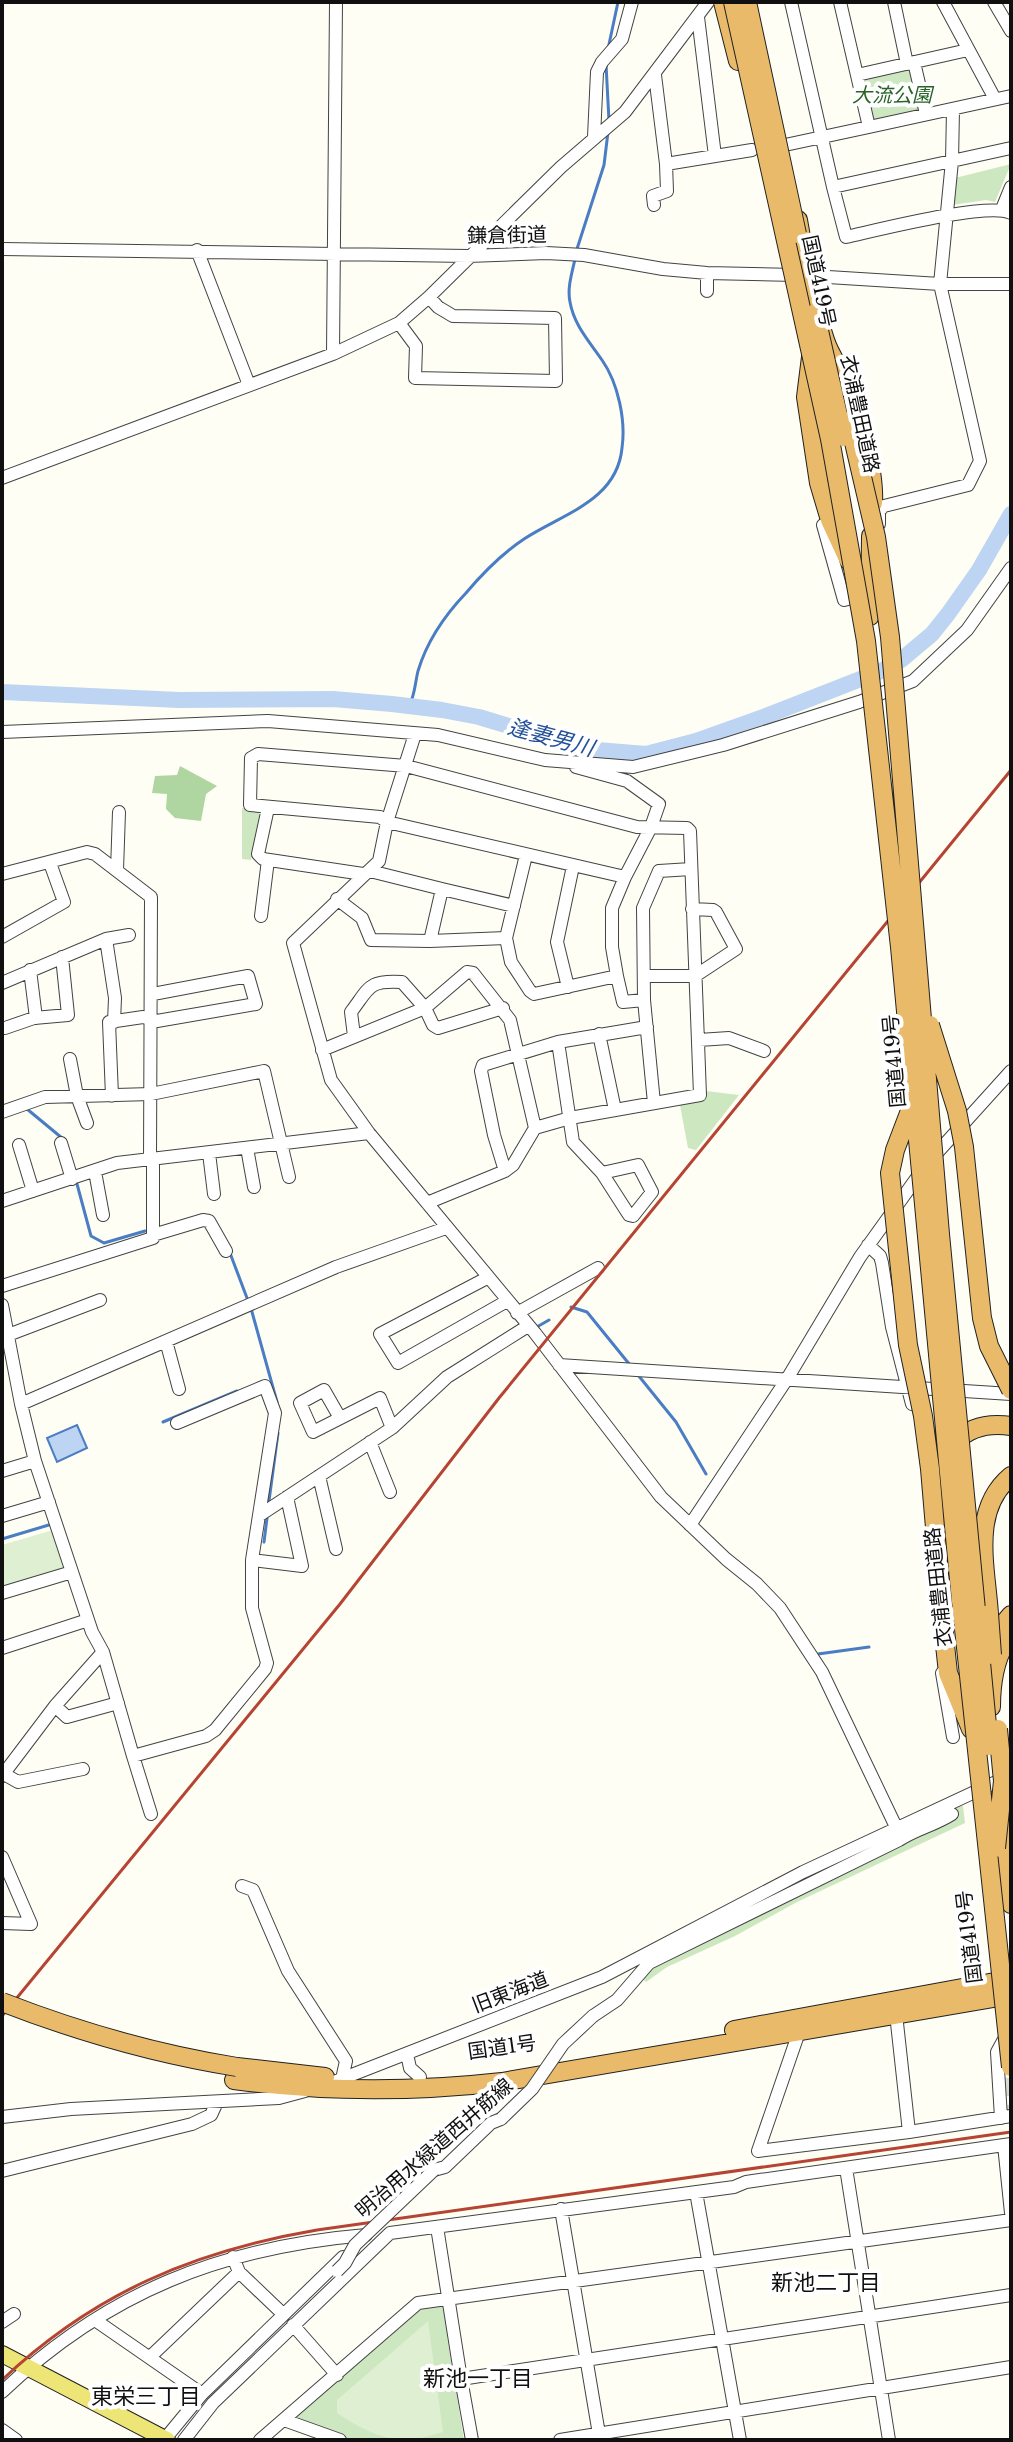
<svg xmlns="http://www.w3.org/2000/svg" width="1013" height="2442" font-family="'Libre Baskerville','Noto Sans JP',serif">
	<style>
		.green { fill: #cde7c0 }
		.forest { fill: #afd6a0 }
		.pitch { fill: #dfefd1 }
		.water { fill: #bdd5f2; stroke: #4a7dc3; stroke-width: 2 }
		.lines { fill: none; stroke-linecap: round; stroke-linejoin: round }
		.stream { stroke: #4a7dc3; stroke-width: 3 }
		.river { stroke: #bdd5f2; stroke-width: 16 }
		.highway-tunnel { stroke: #dadad3; stroke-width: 18; stroke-dasharray: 18 9; stroke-linecap: butt }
		.minor-casing { stroke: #434343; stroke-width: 14 }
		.major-casing { stroke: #212121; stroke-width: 18 }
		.highway-casing { stroke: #212121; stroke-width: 20 }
		.minor { stroke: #fff; stroke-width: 12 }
		.major { stroke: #ede576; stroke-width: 16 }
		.highway { stroke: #e8ba69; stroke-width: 18 }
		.rail { stroke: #b64433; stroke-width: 3 }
		.minor-bridge-casing { stroke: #434343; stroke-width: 14; stroke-linecap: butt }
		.highway-bridge-casing { stroke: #212121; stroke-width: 20; stroke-linecap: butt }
		.minor-bridge { stroke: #fff; stroke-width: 12 }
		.highway-bridge { stroke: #e8ba69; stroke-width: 18 }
		.labels { text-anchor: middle; stroke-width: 8; stroke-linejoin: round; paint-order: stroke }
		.park-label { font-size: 20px; font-style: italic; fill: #276425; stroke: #fff }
		.street-label { font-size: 20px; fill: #101010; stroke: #fff }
		.water-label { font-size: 22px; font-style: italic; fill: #235099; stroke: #fff }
		.neighbourhood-label { font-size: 22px; fill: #101010; stroke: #fff }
	</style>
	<rect width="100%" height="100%" fill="#fefef5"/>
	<path class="green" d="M910,68L919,112L874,122L872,119L864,80L867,77Z
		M1011,164L995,202L986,200L952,205L951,179Z
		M242,808L260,811L251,860L242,859Z
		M706,1091L739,1095L696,1150L688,1148L680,1105L706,1099Z
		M959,1805L963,1806L965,1823L797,1902L735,1936L667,1967L646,1982L639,1975L640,1962L789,1884Z
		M440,2304L444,2306L450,2334L447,2336L464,2440H353L297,2418V2415L419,2305Z"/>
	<path class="forest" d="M180,766L217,786L206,794L201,821L175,818L166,809L167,794L152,793L155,776L177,775Z"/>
	<path class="pitch" d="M53,1530L67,1571L2,1591V1545Z
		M428,2321L443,2432C431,2435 416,2441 404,2440C380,2439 356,2426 337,2413V2400Z"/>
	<path class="water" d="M77,1425L87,1448L57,1462L47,1438Z"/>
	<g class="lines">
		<path class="stream" d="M608,49L618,2
			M606,64L609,121
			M576,252L604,165L608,132
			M409,706C415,695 415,683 418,671C427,641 445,615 466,593C482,574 503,553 524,539C562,514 617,501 622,448C626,420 618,383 602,360C589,341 574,325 570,302C567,288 572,273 575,259
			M27,1109L62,1138
			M77,1184L91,1236L104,1243L145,1231
			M230,1253L247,1298
			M571,1307L587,1312L630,1365
			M252,1312L277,1402
			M535,1328L549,1320
			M638,1375L676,1422L706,1474
			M163,1422L237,1391
			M269,1501L278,1433
			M2,1539L52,1524
			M264,1542L267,1518
			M818,1654L869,1647"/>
		<path class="river" d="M2,692L179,700L333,699L392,704L442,710L479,717L585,749L646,754L696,741L766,716L881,671L901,660L932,634L948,614L979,570L1011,514"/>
		<path class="highway-tunnel" d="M1006,2078L1011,2132"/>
		<g class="minor-casing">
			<path id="minor" d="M791,2L833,187L846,237C878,230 987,202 1011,213
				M840,2L869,127L1011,96
				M894,2L907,64
				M943,2L995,99
				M994,2L1011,31
				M698,17L715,156
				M914,62L926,114
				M655,75L666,164L752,150
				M857,75L968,50
				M594,137L597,72L602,62L622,39L632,2
				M785,145L869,127
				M833,187L1011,148
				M654,205L653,196L667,191L666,164
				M1002,209L1011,187
				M2,249L468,256L546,253L584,255L663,269L707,273L796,275L940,284H1011
				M197,250L249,385
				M707,291V273
				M399,323L416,346L415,378L556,381L555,318L453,316L438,307L429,297
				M333,354L336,2
				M2,478L333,354L399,323L429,297L561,167L625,112L708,2
				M879,524V511L884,506L968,485L980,461L940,284L952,161L953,110
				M823,525L844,600L855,597
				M2,732L268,721L438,735L545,760L633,767L723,745L859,702L913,681L967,630L1011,568
				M415,734L387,822L379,861L293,943L331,1080L369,1133L535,1333L661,1497L726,1559L757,1584L780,1608L822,1672L896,1827
				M576,767L627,781L659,804L651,827L625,877
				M268,808L258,854L263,859L363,874
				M117,870L119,812
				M370,871L442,889L430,941L506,938
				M2,874L87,852L95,854L151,897L150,1161
				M442,889L514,906
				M337,899L362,918L371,940L430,941
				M261,916L268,860
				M2,937L64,902L50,863
				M106,939L115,998L114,1022
				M30,970L36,1018
				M617,976L623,1002L644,1000
				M645,976H695L736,949L716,912L713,910L692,909
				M2,983L106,939L129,935
				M568,987L557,942L573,866
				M5,1028L34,1018L68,1015L62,957
				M599,1034L615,1110
				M354,1036L351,1012C370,987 368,980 402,982L425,1008L433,1025L438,1028L503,1008
				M699,1040L729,1038L764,1051
				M558,1042L573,1142L602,1173L629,1215L633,1216L652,1192L638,1165L602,1173
				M322,1050L425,1008L467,972L473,973L510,1020L535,1128
				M70,1059L77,1096L87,1123
				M112,1096L109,1022L143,1017L157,1021L256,1004L248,976L153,994
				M654,1103L644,1000L643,908L659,871L691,869
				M2,1112L45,1097L151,1094L264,1071L289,1177
				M61,1143L72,1179
				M19,1145L33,1191
				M247,1148L254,1187
				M209,1153L214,1194
				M505,1171L494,1135L481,1071L483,1065L558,1042L647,1027
				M93,1172L96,1177L103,1215
				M2,1201L117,1163L369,1133
				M427,1203L505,1171L513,1165L535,1128L570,1118L700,1095L690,831L687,828L637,827L406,766L258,754L251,758L250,805L380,817L387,822L625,877L612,908V947L617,976L534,994L530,991L511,962L506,938L526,855
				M153,1235L203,1220L209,1221L226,1251
				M868,1245L880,1256L882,1263L892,1327L912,1404
				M487,1278L380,1334L398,1363L507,1301
				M2,1286L153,1238V1160
				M2,1305L21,1404L35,1461L92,1632L103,1652L133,1756L206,1736L215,1730L265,1669L267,1663L252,1608V1560L275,1413L265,1386L177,1423
				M517,1313L598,1268
				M8,1335L100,1300
				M166,1341L179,1389
				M559,1365L1011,1394
				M21,1404L336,1267L446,1228
				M340,1418L324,1390L300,1403L313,1432L380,1398L392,1428
				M370,1442L390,1492
				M2,1471L35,1461
				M319,1476L336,1549
				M260,1515L392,1428L447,1377L528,1326
				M2,1516L49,1502
				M690,1525L787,1379L860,1257L926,1165L1011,1071
				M252,1560L302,1566L287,1497
				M2,1593L72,1572
				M2,1648L88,1620
				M942,1673L953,1737
				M55,1706L67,1717L118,1703
				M133,1756L151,1814
				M4,1774L18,1782L83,1769
				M2,1776L55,1706L103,1652
				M2,1857L31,1924L2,1923
				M242,1886L253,1890L288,1971L346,2061L342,2079
				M896,2014L909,2132
				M593,2016L617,2000L649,1963L899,1840C916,1829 935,1825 952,1814
				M799,2032L758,2151L909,2132L1011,2116
				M407,2054L410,2068L420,2077
				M326,2085L602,1977L803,1872L1009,1776
				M2,2117L71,2109L279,2098L305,2091
				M1001,2118L997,2052L1003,2041
				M1004,2145L1011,2213
				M846,2168L889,2440
				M434,2170L445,2167L491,2123L501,2119
				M2,2171L192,2124L211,2115L217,2102
				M696,2192L740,2440
				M561,2209L600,2440
				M437,2227L461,2379
				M239,2272L283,2314
				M95,2320L202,2394
				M2,2322L14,2314
				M293,2325L337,2375
				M150,2357L239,2272L233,2257
				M2,2392C107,2292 223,2247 366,2235
				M284,2420L340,2440
				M2,2430L16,2440
				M164,2440L202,2394L343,2257
				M184,2440L213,2403L390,2233L734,2187L746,2182L1011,2144
				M260,2440L418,2303L1011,2220
				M472,2440L461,2379L1011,2295
				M560,2440L1011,2367"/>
		</g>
		<g class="major-casing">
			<path id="major" d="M2,2354L167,2440"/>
		</g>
		<g class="highway-casing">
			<path id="highway" d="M723,2L738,61
				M798,220C805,260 812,301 825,340C830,356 840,368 847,383C859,412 875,472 873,503
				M811,357L806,397L819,483L830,520L849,561
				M870,616L871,536
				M940,1497C937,1451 962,1419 1011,1426
				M989,1614C986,1567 970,1510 1011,1476
				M945,1645L948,1673L971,1729
				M984,1647L1011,1615
				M991,1707C991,1681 995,1655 1011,1634
				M1003,1824L1011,1904
				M734,2030L1011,1979
				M237,2067L325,2077
				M234,2080C323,2092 413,2092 502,2082L1011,1995"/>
		</g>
		<use href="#minor" class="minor"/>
		<use href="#major" class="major"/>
		<use href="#highway" class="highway"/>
		<path class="rail" d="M2,2016L340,1604L499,1398L1011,770
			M2,2380C94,2293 194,2251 317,2230L1011,2132"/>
		<g class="minor-bridge-casing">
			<path id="minor-bridge" d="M501,2119L532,2089L563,2044L593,2016
				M337,2271L345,2263L355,2245L434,2170"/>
		</g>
		<g class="highway-bridge-casing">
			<path id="highway-bridge" d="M733,2L830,439L866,641L900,947L961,1601L1011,2067
				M747,2L797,234
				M815,313L843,437
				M849,421L876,537L890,637L940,1234L989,1746
				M930,1025L957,1111L964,1147L982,1318L989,1346L1011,1390
				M911,1108L895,1150L890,1173L908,1345L923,1416L930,1469L945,1645
				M989,1614L992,1655
				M996,1848L1003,1781L998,1729
				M2,2002C79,2032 156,2054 237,2067"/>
		</g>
		<use href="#minor-bridge" class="minor-bridge"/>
		<use href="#highway-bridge" class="highway-bridge"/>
	</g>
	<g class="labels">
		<g class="park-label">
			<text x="892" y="102">大流公園</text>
		</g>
		<g class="street-label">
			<text transform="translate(507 235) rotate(-1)" y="7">鎌倉街道</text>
			<text transform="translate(819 281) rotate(78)" y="7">国道419号</text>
			<text transform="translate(860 414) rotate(78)" y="7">衣浦豊田道路</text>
			<text transform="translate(894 1061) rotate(-95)" y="7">国道419号</text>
			<text transform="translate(938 1587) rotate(-96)" y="7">衣浦豊田道路</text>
			<text transform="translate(969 1937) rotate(-97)" y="7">国道419号</text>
			<text transform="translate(510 1992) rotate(-21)" y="7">旧東海道</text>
			<text transform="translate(502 2047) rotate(-8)" y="7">国道1号</text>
			<text transform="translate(434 2148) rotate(-41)" y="7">明治用水緑道西井筋線</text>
		</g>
		<g class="water-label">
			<text transform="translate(551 737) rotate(15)" y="8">逢妻男川</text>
		</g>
		<g class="neighbourhood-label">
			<text x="826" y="2290">新池二丁目</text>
			<text x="478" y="2386">新池一丁目</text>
			<text x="146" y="2404">東栄三丁目</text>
		</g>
	</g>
	<rect width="1013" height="2442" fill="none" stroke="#101010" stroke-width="8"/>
</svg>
